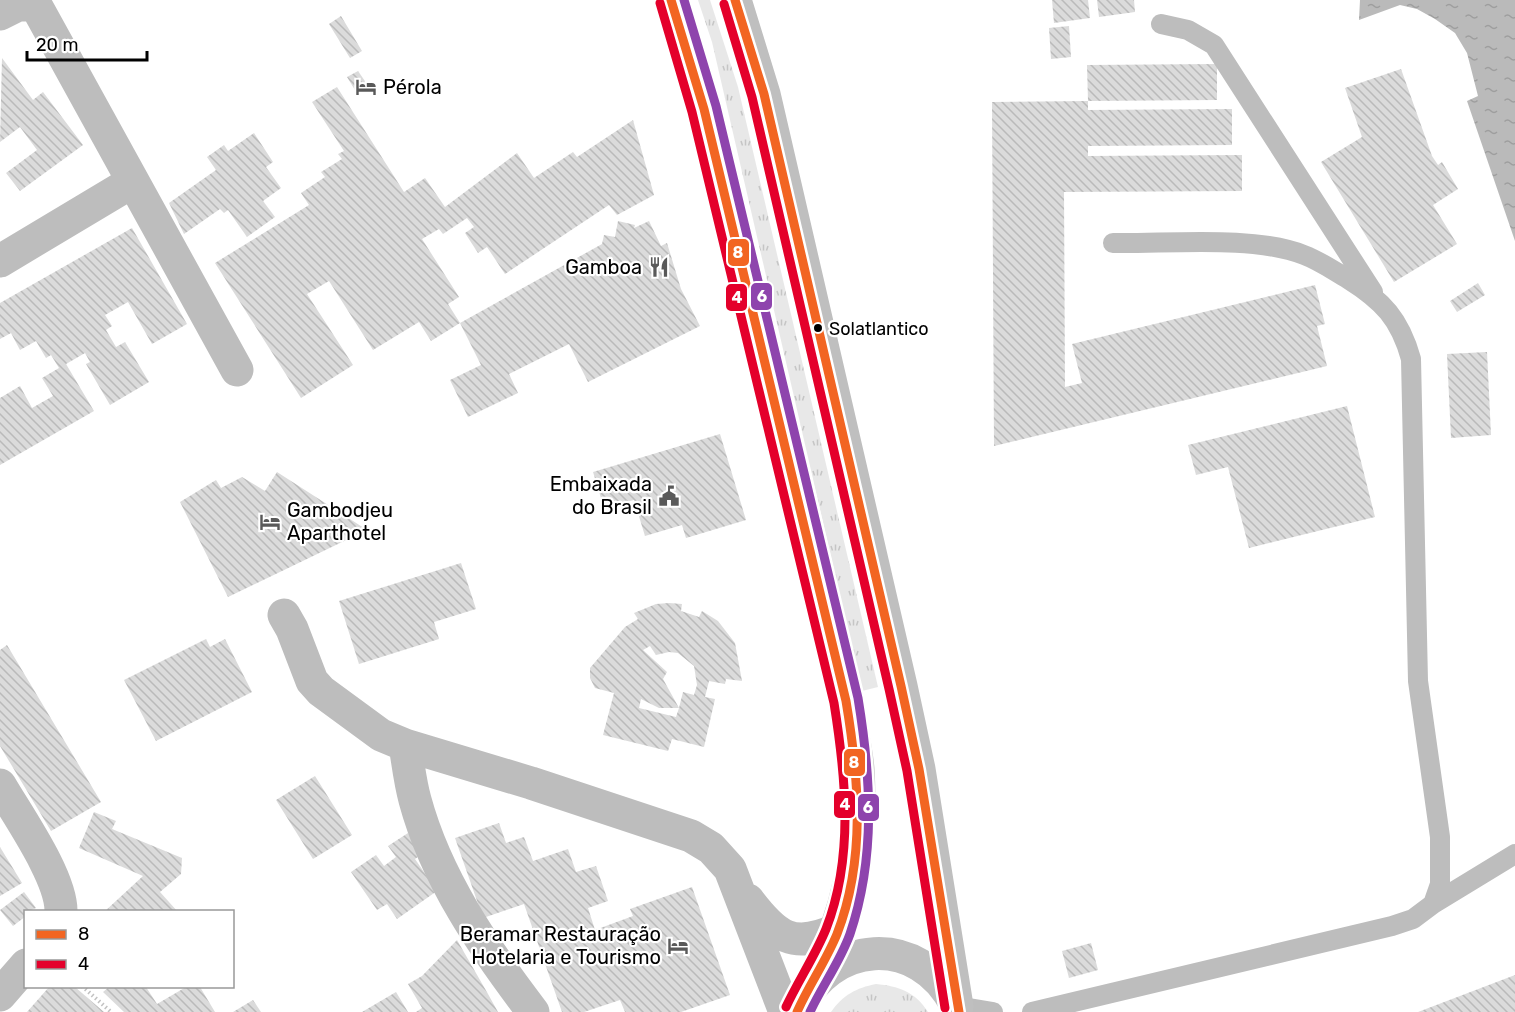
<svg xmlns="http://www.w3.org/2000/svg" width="1515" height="1012" font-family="Rubik,sans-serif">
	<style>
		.grass { fill: url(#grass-tufts) }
		.water { fill: url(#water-ripples) }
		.building { fill: url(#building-back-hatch); fill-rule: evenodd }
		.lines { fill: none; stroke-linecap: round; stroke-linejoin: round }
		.path { stroke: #c2c2c2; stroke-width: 4; stroke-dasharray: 1.5 3; stroke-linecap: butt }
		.lane { stroke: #bdbdbd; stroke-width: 20 }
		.street { stroke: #bdbdbd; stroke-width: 33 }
		.secondary { stroke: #bfbfbf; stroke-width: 33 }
		.bus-1-casing { stroke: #fff; stroke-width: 14 }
		.bus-2-casing { stroke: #fff; stroke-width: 14 }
		.bus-3-casing { stroke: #fff; stroke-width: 14 }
		.bus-1 { stroke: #f26522; stroke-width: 9 }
		.bus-2 { stroke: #e4002b; stroke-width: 9 }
		.bus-3 { stroke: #8e44ad; stroke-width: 9 }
		.bus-dot { fill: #000; stroke: #fff; stroke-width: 2 }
		.labels { text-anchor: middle; stroke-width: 4.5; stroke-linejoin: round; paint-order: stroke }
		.bus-label { font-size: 18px; fill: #000; stroke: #fff; text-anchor: start }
		.poi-label { font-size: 20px; fill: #000; stroke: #fff; text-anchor: end }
		.line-badge { stroke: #fff; stroke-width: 2 }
		.badge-label { font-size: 16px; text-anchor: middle; font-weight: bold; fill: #fff }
	</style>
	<defs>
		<pattern id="grass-tufts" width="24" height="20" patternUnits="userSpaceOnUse" patternTransform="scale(1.5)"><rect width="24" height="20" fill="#e8e8e8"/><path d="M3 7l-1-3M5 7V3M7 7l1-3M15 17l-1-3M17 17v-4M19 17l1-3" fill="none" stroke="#c5c5c5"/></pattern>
		<pattern id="water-ripples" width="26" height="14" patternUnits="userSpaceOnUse" patternTransform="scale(1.5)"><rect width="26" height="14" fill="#bababa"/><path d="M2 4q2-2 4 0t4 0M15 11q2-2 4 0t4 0" fill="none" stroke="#9e9e9e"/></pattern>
		<pattern id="building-back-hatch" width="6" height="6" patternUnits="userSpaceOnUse" patternTransform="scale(1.5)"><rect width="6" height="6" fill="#dbdbdb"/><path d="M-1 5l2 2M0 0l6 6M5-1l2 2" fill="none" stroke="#bababa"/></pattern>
	</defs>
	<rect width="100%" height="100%" fill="#fff"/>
	<path class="grass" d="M698,0H710L738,87L878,687L862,691L712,42Z
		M876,984C898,986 916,992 928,1012H831C843,995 856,988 876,984Z"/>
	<path class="water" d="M1360,0H1515V241L1467,101L1478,96L1467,53L1455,33L1435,19L1417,9L1400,5L1359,20Z"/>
	<path class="building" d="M1052,0H1088L1090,18L1054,23Z
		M1097,0H1134L1135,12L1099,17Z
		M341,16L362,51L350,58L329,24Z
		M1069,26L1071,57L1051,59L1049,28Z
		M2,58L33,100L43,92L83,145L20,191L6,173L37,150L20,127L0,142Z
		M1217,64V100L1088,101V110L1232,109V145L1088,146V156L1242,155V191L1064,192L1065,387L1082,383L1072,344L1315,285L1325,324L1317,326L1327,366L994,446L992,102L1088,101L1087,65Z
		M1401,69L1432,156L1438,165L1442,162L1458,189L1433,205L1457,244L1394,282L1321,162L1362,137L1345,88Z
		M358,71L369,87L358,95L347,77Z
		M337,87L404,192L425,178L445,207L517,153L534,178L573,152L577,157L633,120L654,195L617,215L609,205L505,274L487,247L478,253L465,233L474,227L467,218L443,234L439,229L422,239L459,297L448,304L460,323L431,341L419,322L373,350L329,281L307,294L353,365L301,398L215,263L309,205L301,193L325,177L321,172L342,159L338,154L344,151L312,102Z
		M254,133L273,162L266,167L281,188L263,201L275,217L247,237L228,210L224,213L220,209L184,234L169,203L216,170L207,157L224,145L228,151Z
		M618,221L635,225L634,228L649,221L661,246L667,243L681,289L700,326L588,382L569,344L509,374L518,393L468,417L450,380L481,365L460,323L602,244L604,235L615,237Z
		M132,228L187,324L152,344L128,302L105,315L112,326L106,330L116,347L125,342L149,382L110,405L86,364L90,362L85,353L73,360L66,364L94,411L0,465V398L20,386L32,408L53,396L42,378L59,368L51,355L46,358L36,341L20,350L11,333L0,339V303Z
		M1478,283L1485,295L1457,312L1450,301Z
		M1487,352L1491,435L1451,438L1447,354Z
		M1347,406L1375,517L1249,548L1228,467L1196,475L1188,445Z
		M720,434L746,520L686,538L682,525L645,536L634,500L604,508L593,472Z
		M277,472L367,530L228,597L180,502L216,480L221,488L242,477L265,491Z
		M461,563L476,609L434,622L439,639L359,664L339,601Z
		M669,603L682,604L681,611L699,617L702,611L718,621L735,643L742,681L726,679L725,684L709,681L705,697L715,699L704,747L672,739L668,751L603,735L614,693L595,688L590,678V668L625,627L638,619L634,613L656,604ZM650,646L656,655L669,652L678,653L694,666L697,685L694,695L683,692L679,708L663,679L667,672L643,650ZM641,699L659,708H679L676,717L639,708Z
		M206,639L210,647L225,639L252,692L156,741L124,680Z
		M7,645L101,802L51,831L0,746V650Z
		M315,776L352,835L313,859L276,800Z
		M94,812L116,821L112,829L182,858L181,874L160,892L178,912H104L143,876L79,848Z
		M499,823L506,843L524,837L533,861L568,849L576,872L596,866L608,901L588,908L595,930L633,916L630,909L692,887L730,995L681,1012H625L620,1000L584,1012H562L524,904L483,918L455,838Z
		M408,833L422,854L415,859L437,891L397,919L387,904L377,910L351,872L376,855L384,866L396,857L388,846Z
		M0,847L22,883L0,896Z
		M24,892L36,908L26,912V916L13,926L0,910Z
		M457,940L488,994L498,1012H416L422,1008L408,984L422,976Z
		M1091,943L1098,970L1069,978L1062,951Z
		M1515,975V1012H1418Z
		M49,987H75L104,1012H27Z
		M109,987H146L157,1004L186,987H200L215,1012H124L103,992Z
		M396,992L408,1012H362Z
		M253,1000L261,1012H233Z"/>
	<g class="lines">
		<path class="path" d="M82,986L111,1012"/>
		<path class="lane" d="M1161,24L1188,30L1214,45L1373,292
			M1433,904L1515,854
			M957,1006L993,1012
			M1032,1012L1392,926L1413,919L1433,904L1440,884V837L1418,681L1411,359C1400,319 1383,301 1348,279C1334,271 1320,261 1304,255C1254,235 1168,244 1113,243"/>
		<path class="street" d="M33,0L237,370
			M0,14L18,5H35
			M0,261L132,182
			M284,615L292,629L312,681L321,691L381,735L405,745L531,783L691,836L711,848L730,869L785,1012
			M405,745C408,763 410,782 415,800C436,878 484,948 533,1012
			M0,785C18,816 62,878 61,912
			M748,900C776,937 793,950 838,929
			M0,995L26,965"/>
		<path class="secondary" d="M671,0L704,109L846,701C850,723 856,746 858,769C863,846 847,914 814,982
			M735,0L764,94L901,686L919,769L957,1006
			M797,1012C828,939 919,932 956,1005"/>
		<g class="bus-1-casing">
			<path id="bus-1" d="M671,0L704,109L846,701C859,778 866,859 837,934C826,961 809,985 797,1012
				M735,0L764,94L901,686L919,769L959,1012"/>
		</g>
		<g class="bus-2-casing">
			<path id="bus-2" d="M660,3L692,112L834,703C846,778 854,857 826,929C815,956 798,981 786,1007
				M724,4L752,97L889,689L907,771L945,1008"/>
		</g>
		<g class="bus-3-casing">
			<path id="bus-3" d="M684,0L716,106L858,698C871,777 876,857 850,934C840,962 822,986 810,1012"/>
		</g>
		<use href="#bus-1" class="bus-1"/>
		<use href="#bus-2" class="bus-2"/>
		<use href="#bus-3" class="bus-3"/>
	</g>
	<defs>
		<g id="hotel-bare" transform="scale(1.62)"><path d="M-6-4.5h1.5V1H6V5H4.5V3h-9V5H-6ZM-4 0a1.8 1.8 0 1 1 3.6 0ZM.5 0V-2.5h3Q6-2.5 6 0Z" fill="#595959" stroke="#fff" stroke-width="2.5" paint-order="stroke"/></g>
		<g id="restaurant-bare" transform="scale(1.62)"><path d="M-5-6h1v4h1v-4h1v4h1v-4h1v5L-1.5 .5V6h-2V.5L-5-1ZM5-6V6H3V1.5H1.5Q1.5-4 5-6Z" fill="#595959" stroke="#fff" stroke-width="2.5" paint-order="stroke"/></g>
		<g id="civic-bare" transform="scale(1.62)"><path d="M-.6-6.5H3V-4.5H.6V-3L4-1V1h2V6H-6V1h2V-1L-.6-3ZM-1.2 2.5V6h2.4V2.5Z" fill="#595959" stroke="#fff" stroke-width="2.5" paint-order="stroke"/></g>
	</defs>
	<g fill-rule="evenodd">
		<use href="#hotel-bare" x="366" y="87"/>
		<use href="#restaurant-bare" x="659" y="267"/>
		<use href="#civic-bare" x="669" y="496"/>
		<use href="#hotel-bare" x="270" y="522"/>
		<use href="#hotel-bare" x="678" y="946"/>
	</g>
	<circle class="bus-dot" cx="818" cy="328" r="5"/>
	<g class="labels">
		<g class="bus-label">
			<text x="829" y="335">Solatlantico</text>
		</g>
		<g class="poi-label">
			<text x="383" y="94" text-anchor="start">Pérola</text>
			<text x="642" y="274">Gamboa</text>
			<text x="652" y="491">Embaixada<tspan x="652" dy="23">do Brasil</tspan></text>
			<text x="287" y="517" text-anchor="start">Gambodjeu<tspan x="287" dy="23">Aparthotel</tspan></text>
			<text x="661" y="941">Beramar Restauração<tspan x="661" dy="23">Hotelaria e Tourismo</tspan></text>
		</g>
	</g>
	<g class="line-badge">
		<rect x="727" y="238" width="23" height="29" rx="6" fill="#f26522"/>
		<rect x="750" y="282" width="23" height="29" rx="6" fill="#8e44ad"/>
		<rect x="725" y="283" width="23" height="29" rx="6" fill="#e4002b"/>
		<rect x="843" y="748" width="23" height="29" rx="6" fill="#f26522"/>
		<rect x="833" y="790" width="23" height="29" rx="6" fill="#e4002b"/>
		<rect x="857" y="793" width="23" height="29" rx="6" fill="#8e44ad"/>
	</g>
	<g class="badge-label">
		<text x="738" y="258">8</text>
		<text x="762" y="302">6</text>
		<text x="737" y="303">4</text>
		<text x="854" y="768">8</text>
		<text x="845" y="810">4</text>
		<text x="868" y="813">6</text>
	</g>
	<rect x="24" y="910" width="210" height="78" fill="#ffffff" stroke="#999999" stroke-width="1.5"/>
	<rect x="36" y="930" width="30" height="9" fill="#f26522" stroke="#999999" stroke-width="1.5"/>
	<text x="78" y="940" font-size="18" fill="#000000">8</text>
	<rect x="36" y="960" width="30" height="9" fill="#e4002b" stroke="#999999" stroke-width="1.5"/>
	<text x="78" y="970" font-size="18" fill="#000000">4</text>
	<path d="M27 51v9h120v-9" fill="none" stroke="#000000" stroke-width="3"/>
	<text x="36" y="51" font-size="18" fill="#000000" stroke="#ffffff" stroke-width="4.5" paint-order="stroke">20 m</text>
</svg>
